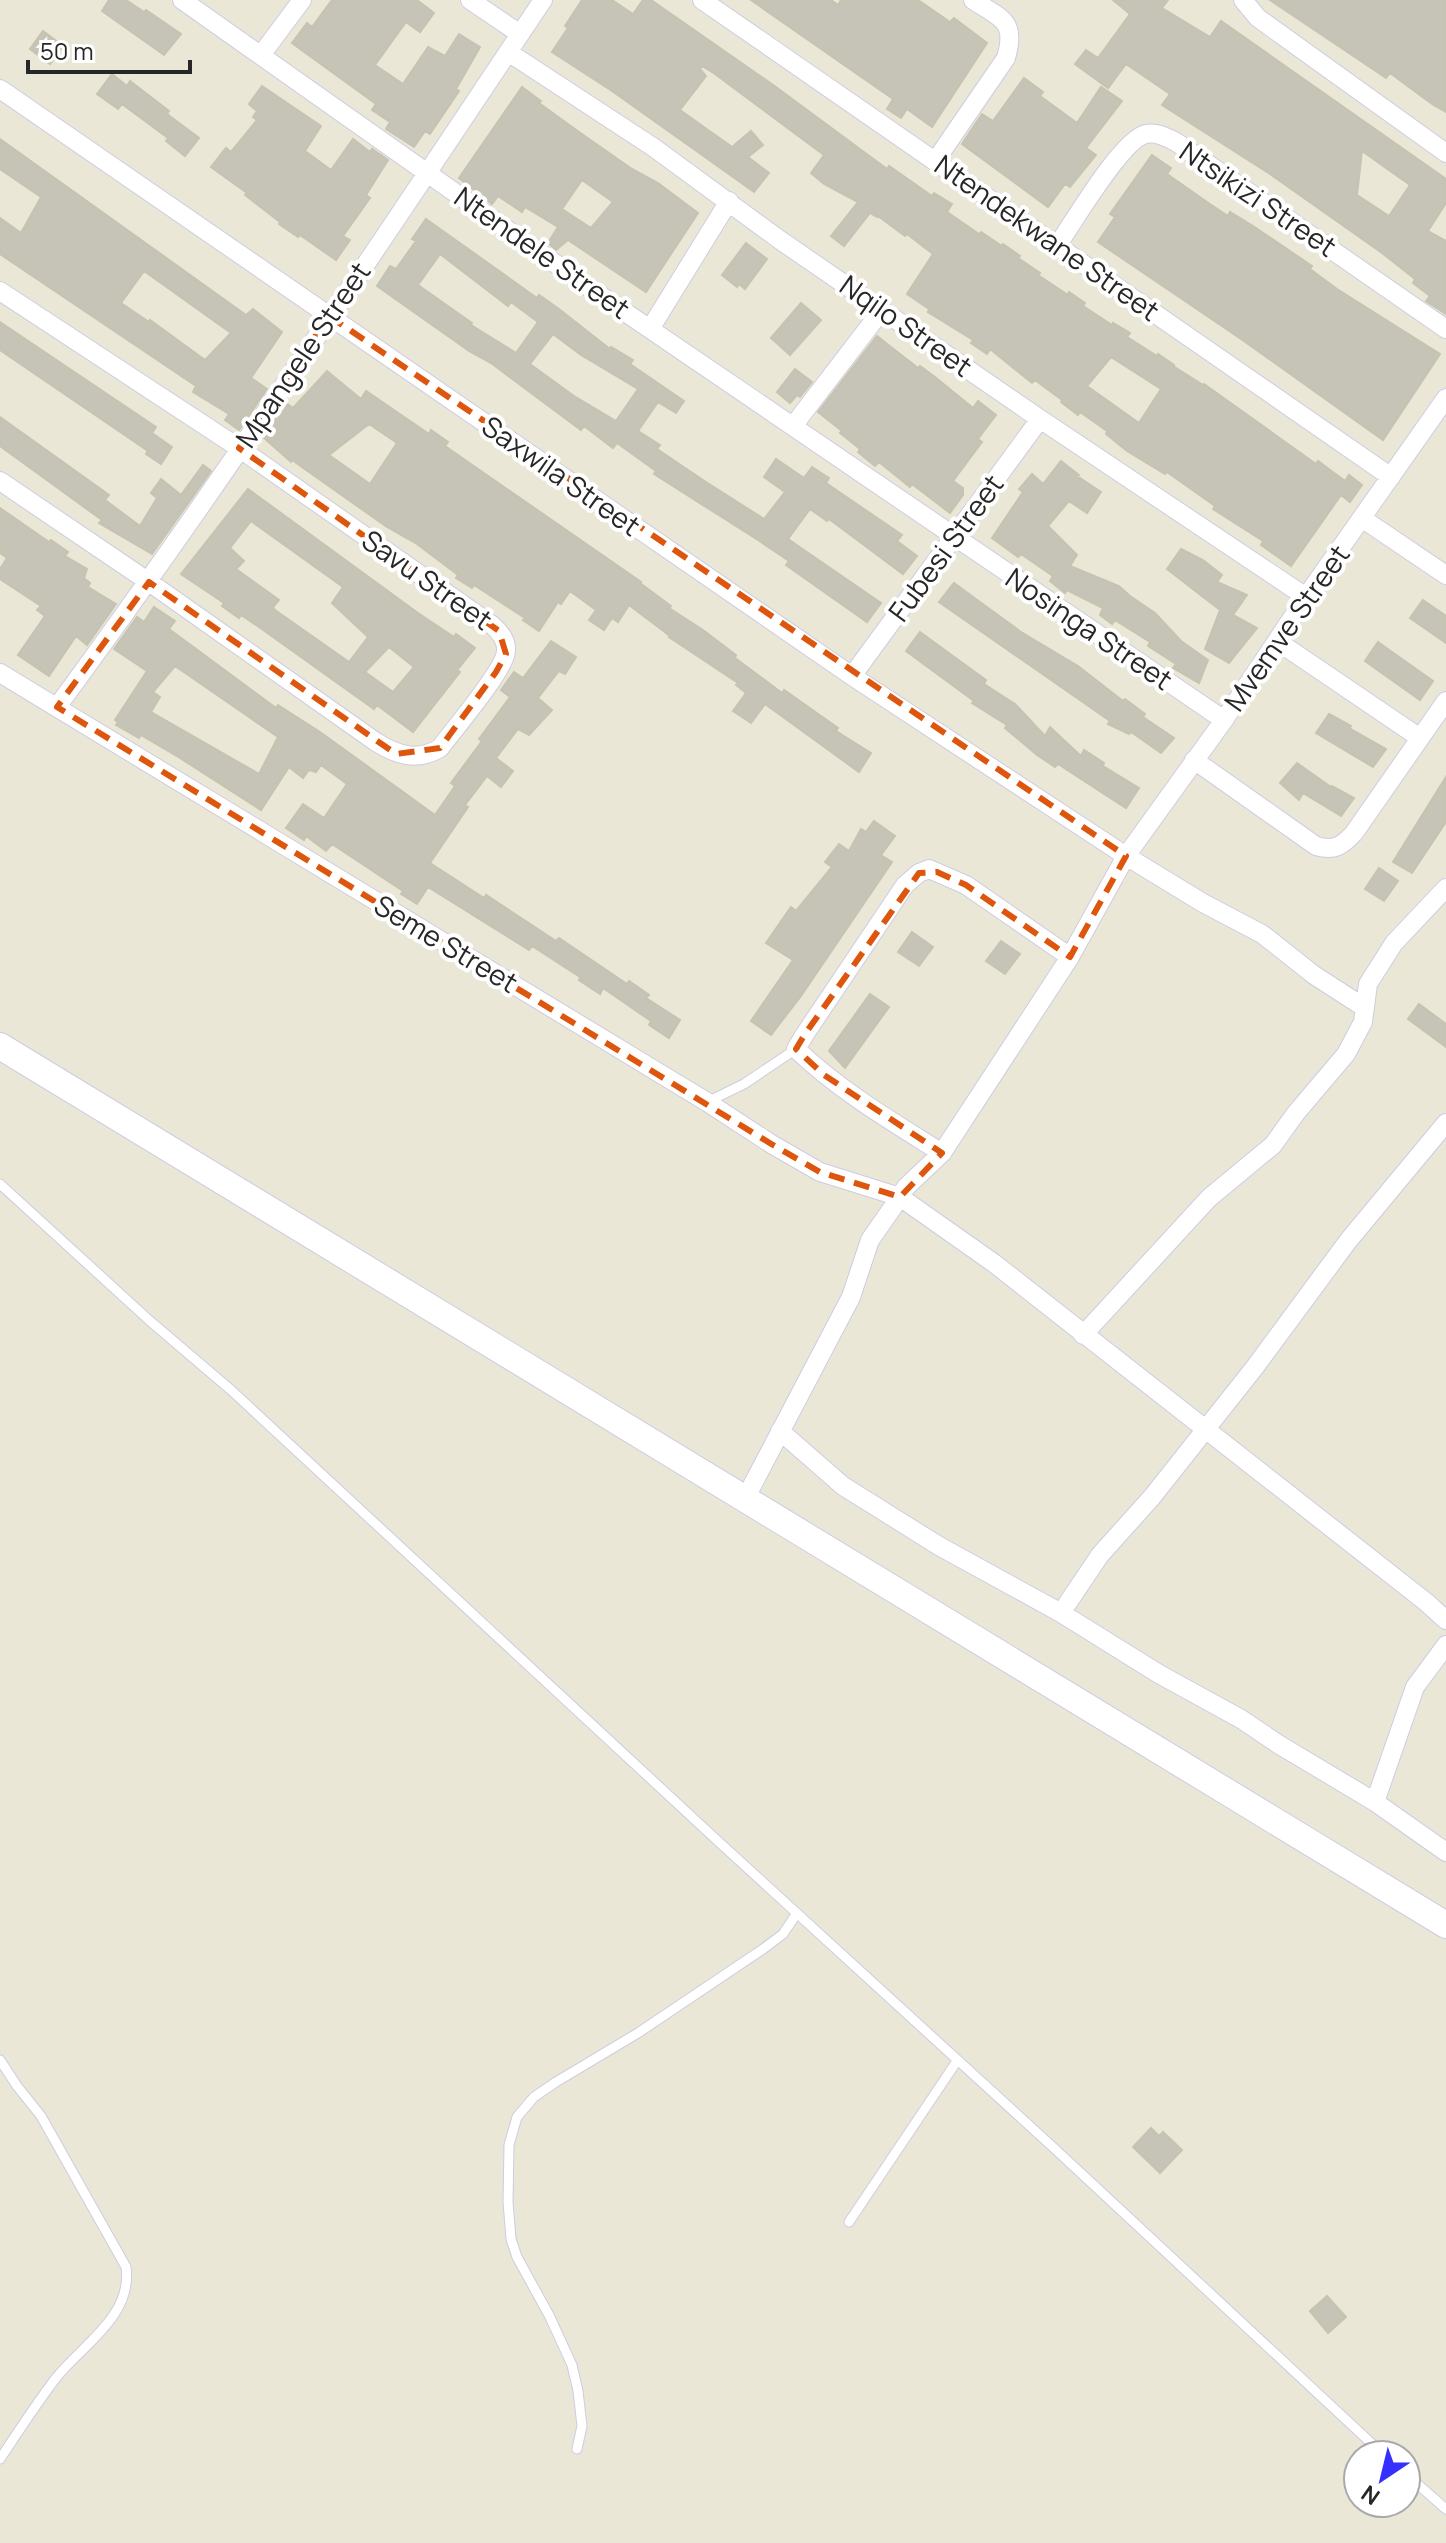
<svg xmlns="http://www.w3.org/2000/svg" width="1446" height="2543" font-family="Manrope,sans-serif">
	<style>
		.building { fill: #c6c3b7; stroke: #c6c3b1; stroke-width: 2; fill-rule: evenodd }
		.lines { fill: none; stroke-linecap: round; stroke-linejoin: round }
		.lane-casing { stroke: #cdcce2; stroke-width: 11 }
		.street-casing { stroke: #cdcce2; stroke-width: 20 }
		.secondary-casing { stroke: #cdcce2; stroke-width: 28 }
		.lane { stroke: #fff; stroke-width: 9 }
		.street { stroke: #fff; stroke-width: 18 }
		.secondary { stroke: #fff; stroke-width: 26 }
		.marked { fill: none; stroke: #de560d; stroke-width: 6; stroke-dasharray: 16 10; stroke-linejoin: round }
		.labels { text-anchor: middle; stroke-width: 8; stroke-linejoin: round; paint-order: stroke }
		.street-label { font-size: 28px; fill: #272727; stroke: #fff }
	</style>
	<rect width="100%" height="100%" fill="#ebe7d7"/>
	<path class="building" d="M109,0H126L144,12L146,10L181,34L164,55L102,11Z
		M332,0H417L434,13L420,32L406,22L375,65L403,84L428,47L445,56L459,34L480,47L456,89L459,91L430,134L425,131L414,147L386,129L390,122L372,110L376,104L292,43L307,23L312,27Z
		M582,0H612L633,14L643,0H651L776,87L887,169L889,166L932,196L934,193L952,204L947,212L979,234L981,232L1002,246L1003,244L1020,256L1018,258L1040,273L1038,275L1068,295L1069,292L1085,303L1083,306L1112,325L1113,323L1130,333L1127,337L1157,356L1158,354L1174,365L1173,366L1203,385L1204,384L1316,464L1318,461L1345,481L1349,475L1362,485L1350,502L1341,495L1291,566L1261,545L1263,541L1213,509L1215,506L1167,472L1165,474L1127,451L1106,434L1107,431L1080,412L1078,415L1061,402L1062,400L1035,380L1032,383L990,349L987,354L971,343L973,340L928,312L929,309L907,294L933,254L907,234L905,236L878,216L877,217L870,213L844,246L831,236L858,202L824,184L811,173L824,155L715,74L702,66L700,69L706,76L680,110L732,147L751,131L763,145L748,157L769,173L754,192L612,91L552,52L568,28L565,26ZM1111,357L1161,389L1139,423L1087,386Z
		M751,0H831L838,5L841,0H918L950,22L954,18L987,43L932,127L907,109L901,118L887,109L893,99Z
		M1113,0H1168L1162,8L1210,37L1221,21L1446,179V203L1428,231L1446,241V314L1426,301L1430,296L1413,283L1415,279L1382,253L1270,174L1162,105L1170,94L1126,64L1108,88L1075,64L1086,50L1098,58L1130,14ZM1362,151L1410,185L1389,216L1357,195Z
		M1270,0H1446V112L1432,104L1390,73L1386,78Z
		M43,31L63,46L50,64L30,49Z
		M112,74L127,86L130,81L169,111L167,114L199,138L185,156L166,141L168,138L122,104L118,109L97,94Z
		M1024,78L1043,92L1040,96L1077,123L1101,87L1122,101L1086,148L1096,155L1070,187L1065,184L1048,207L962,144L982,114L993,121Z
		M262,86L321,126L305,151L331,170L353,139L370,152L372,149L388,160L366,195L370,198L343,236L350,240L336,260L300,235L298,237L279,224L280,222L245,195L247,193L211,167L226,148L231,152L257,120L253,117L257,111L249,104Z
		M522,87L541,101L539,103L579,132L632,169L658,183L698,213L646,292L568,240L556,250L548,243L558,227L525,207L522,212L498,196L492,204L459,178ZM582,180L613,202L591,228L562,209Z
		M0,139L246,315L253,309L282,332L251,378L267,389L239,430L225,420L229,414L193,392L196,386L0,254V218L21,233L41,197L0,169ZM144,271L231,333L205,360L150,320L149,322L121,303Z
		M1152,155L1171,168L1167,174L1207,202L1228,216L1230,212L1253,226L1312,266L1310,269L1337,289L1440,354L1383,440L1241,339L1098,242L1115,217L1110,214Z
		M426,219L537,298L539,295L559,309L610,349L611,347L633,360L630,364L684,401L676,413L658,402L638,431L660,445L657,449L706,482L764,519L785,492L764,477L776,459L804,478L812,467L829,478L826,483L902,535L897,541L917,556L903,574L829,519L827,521L810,509L788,539L881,603L867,622L786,565L789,561L758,540L654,474L656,471L617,443L613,448L584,426L581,430L491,363L469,351L377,286L390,266L396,269L416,241L412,239ZM440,254L508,306L511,302L538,322L516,353L471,325L472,323L418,285ZM553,334L581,355L638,389L616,421L574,396L530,364Z
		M746,243L767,259L745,289L739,284L737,287L722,275Z
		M801,303L821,320L790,355L771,338Z
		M0,322L156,427L152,433L172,447L161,464L146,454L148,451L0,350Z
		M877,336L918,368L920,366L935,377L973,408L978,401L996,415L978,439L982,442L953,481L963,488V495L950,513L912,484L910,487L879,462L875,466L858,452L860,449L840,433L842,431L818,412Z
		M795,369L812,382L800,397L797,395L790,403L777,392Z
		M327,371L361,399L366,391L429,434L431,430L448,442L445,446L641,582L640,583L671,606L669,608L703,630L736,655L735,658L782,693L784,690L838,728L836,731L871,753L859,772L765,704L751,723L733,711L746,693L736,685L738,683L669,637L670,636L629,605L618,622L612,618L604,630L589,620L596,610L570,591L561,604L558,602L539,631L523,620L525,618L474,585L472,588L456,578L458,575L417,544L387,527L292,460L291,462L263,437L286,403L293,408ZM369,424L397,443L370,484L329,455Z
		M0,417L109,495L105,500L140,526L157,498L151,493L161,479L181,495L203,465L211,471L152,554L99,523L102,520L0,446Z
		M1061,461L1079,475L1077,476L1101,492L1087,513L1069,501L1048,526L1077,555L1070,566L1119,586L1130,596L1155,613L1181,641L1208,660L1199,683L1173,668L1176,664L1148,646L1150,642L1115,620L1112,624L1100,615L1103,608L1067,590L1065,593L1050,581L1053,576L1021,554L1018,557L992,538L1023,492L1019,489L1032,474L1043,484Z
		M248,489L418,613L454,637L456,634L475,648L457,670L460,672L413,732L377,705L374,709L259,627L241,615L239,618L222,606L224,603L181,574ZM251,521L343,587L332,603L368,637L349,662L275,610L273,607L279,600L236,569L244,561L230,548ZM389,647L414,667L393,692L365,672Z
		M0,508L49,542L51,540L68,552L65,556L87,569L84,578L90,583L88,587L116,604L87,645L76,636L49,676L18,655L45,616L37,610L41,606L0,579V569L7,558L0,553Z
		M1181,549L1203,560L1222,575L1217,582L1247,595L1233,615L1257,628L1229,663L1205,649L1220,610L1167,569Z
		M954,583L1021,632L1078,666L1123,701L1125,699L1145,714L1143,717L1174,738L1161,753L1131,732L1129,734L1108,724L1110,721L939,602Z
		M1423,600L1446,616V643L1410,618Z
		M154,607L175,621L169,629L276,708L278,705L320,732L435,815L455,786L451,783L482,741L479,739L510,697L501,690L514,672L523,678L551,641L576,657L565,674L559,671L538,698L552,710L529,735L518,729L496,758L513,771L501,787L487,776L465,805L468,807L430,863L484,898L486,895L556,941L559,938L627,984L629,981L649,995L646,998L680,1020L669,1038L649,1025L651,1021L603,988L600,994L579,980L580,977L532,946L529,950L428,887L417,904L401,894L403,891L332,844L326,851L306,836L304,840L286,828L303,804L324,818L347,784L321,765L316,772L309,770L303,778L289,767L261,810L180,758L141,735L139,738L116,725L118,722L115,720L147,671L114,649L137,617L144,622ZM175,666L278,737L259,774L151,712L160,697L153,692Z
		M920,632L986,680L984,684L1015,704L1045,736L1050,727L1081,756L1084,750L1104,763L1103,766L1139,788L1126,808L1058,764L1055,767L1037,755L1005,728L1007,725L972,703L974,701L906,651Z
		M1378,642L1433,681L1420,700L1365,661Z
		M1329,714L1351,726L1349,728L1386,749L1373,767L1316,733Z
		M1297,763L1331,787L1332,786L1354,798L1341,816L1303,793L1299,800L1280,783Z
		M1446,777V822L1412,873L1393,862Z
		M874,821L895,836L881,855L892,862L801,996L771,1035L751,1021L793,960L766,943L791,907L796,911L832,867L825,862L839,844L849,851L861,829L866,832Z
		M1379,868L1398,881L1384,901L1365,889Z
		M912,932L933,947L919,966L898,952Z
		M1001,941L1020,954L1005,974L986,961Z
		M870,994L889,1007L845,1068L829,1051Z
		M1419,1004L1446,1024V1047L1408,1019Z
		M1151,2128L1159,2136L1163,2132L1182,2150L1160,2173L1133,2147Z
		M1327,2296L1346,2317L1328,2333L1310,2311Z"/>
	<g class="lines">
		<g class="lane-casing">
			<path id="lane" d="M707,1102L744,1084L796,1049
				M0,1184L150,1321L231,1390L720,1843L1055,2149L1384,2455
				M0,2060L17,2086L41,2116L126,2267C133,2316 82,2345 56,2378C36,2404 18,2432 0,2459
				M849,2222L957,2061
				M577,2449L582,2426L578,2391L572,2365L550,2317L517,2257L511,2239L508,2202L509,2145L517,2117L534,2097L556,2082L638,2033L763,1949L783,1934L797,1913
				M1406,2474L1446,2509"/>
		</g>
		<g class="street-casing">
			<path id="street" d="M182,0L597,293L1224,720
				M470,0L520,34
				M702,0L1391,477
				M1243,0L1258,18L1446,153
				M508,52L653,147L780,240L1040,419L1306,597
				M261,55L302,0
				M0,89L852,676L1126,856L1203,903L1262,934L1314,975L1365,1008
				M936,160L1006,58C1017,20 1001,19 973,0
				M1057,246C1073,223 1122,139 1146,134C1157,132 1166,137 1176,142L1446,329
				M0,291L239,448L492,625C499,631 507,640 506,651C505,670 454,729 440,748C417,762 397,755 376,742L149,582L0,481
				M650,329L729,201
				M793,426L882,310
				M1363,519L1446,575
				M1277,641L1420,738
				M0,673L707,1102L773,1145L820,1172L900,1197L906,1187L942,1153L1070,957L1126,856L1224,720L1306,597L1446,398
				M852,676L1040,419
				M57,707C226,477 384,237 543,0
				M1194,760L1316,846C1334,851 1341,847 1354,833L1446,701
				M942,1153C891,1121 840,1091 796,1049L805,1034L905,885L919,873L929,869L966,885L1070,957
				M1083,1335L1209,1198L1273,1145L1296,1113L1346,1054L1363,1022L1368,984L1394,943L1446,888
				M780,1431L843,1486L939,1546L1061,1613L1159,1674L1241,1719L1278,1744L1375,1802L1446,1852
				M745,1499L851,1297L870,1240L900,1197L995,1264L1426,1602L1446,1620
				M1061,1613L1100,1555L1152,1497L1255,1367L1348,1241L1446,1123
				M1375,1802L1415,1687L1446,1645"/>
		</g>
		<g class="secondary-casing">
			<path id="secondary" d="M0,1046L1446,1925"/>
		</g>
		<use href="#lane" class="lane"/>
		<use href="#street" class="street"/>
		<use href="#secondary" class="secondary"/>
	</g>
	<path class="marked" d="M329,316L1126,856L1070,957L966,885L937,872L919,873L805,1034L796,1049L824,1075L942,1153L900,1197L820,1172L773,1145L57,707L149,582L396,754L440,748L496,672L506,654L499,631L239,448Z"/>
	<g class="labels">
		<g class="street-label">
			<text transform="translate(1258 199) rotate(34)" y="10">Ntsikizi Street</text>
			<text transform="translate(1047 238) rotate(35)" y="10">Ntendekwane Street</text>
			<text transform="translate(542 253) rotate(35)" y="10">Ntendele Street</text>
			<text transform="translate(906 326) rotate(35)" y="10">Nqilo Street</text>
			<text transform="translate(303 355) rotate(-56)" y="10">Mpangele Street</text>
			<text transform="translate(561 476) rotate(35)" y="10">Saxwila Street</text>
			<text transform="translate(946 548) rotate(-54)" y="10">Fubesi Street</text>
			<text transform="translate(427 580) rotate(35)" y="10">Savu Street</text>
			<text transform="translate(1287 628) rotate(-55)" y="10">Mvemve Street</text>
			<text transform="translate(1089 629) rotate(34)" y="10">Nosinga Street</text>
			<text transform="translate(446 944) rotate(31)" y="10">Seme Street</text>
		</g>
	</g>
	<g transform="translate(1382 2479) rotate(215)"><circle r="38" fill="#ffffff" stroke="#a9a9a9" stroke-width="2"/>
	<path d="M0-6L14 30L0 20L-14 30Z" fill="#3530ff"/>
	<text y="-12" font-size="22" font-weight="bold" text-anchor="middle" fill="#272727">N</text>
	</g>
	<path d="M28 60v12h162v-12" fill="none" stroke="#272727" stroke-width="4"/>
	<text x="40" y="60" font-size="24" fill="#272727" stroke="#ffffff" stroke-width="6" paint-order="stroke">50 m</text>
</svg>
